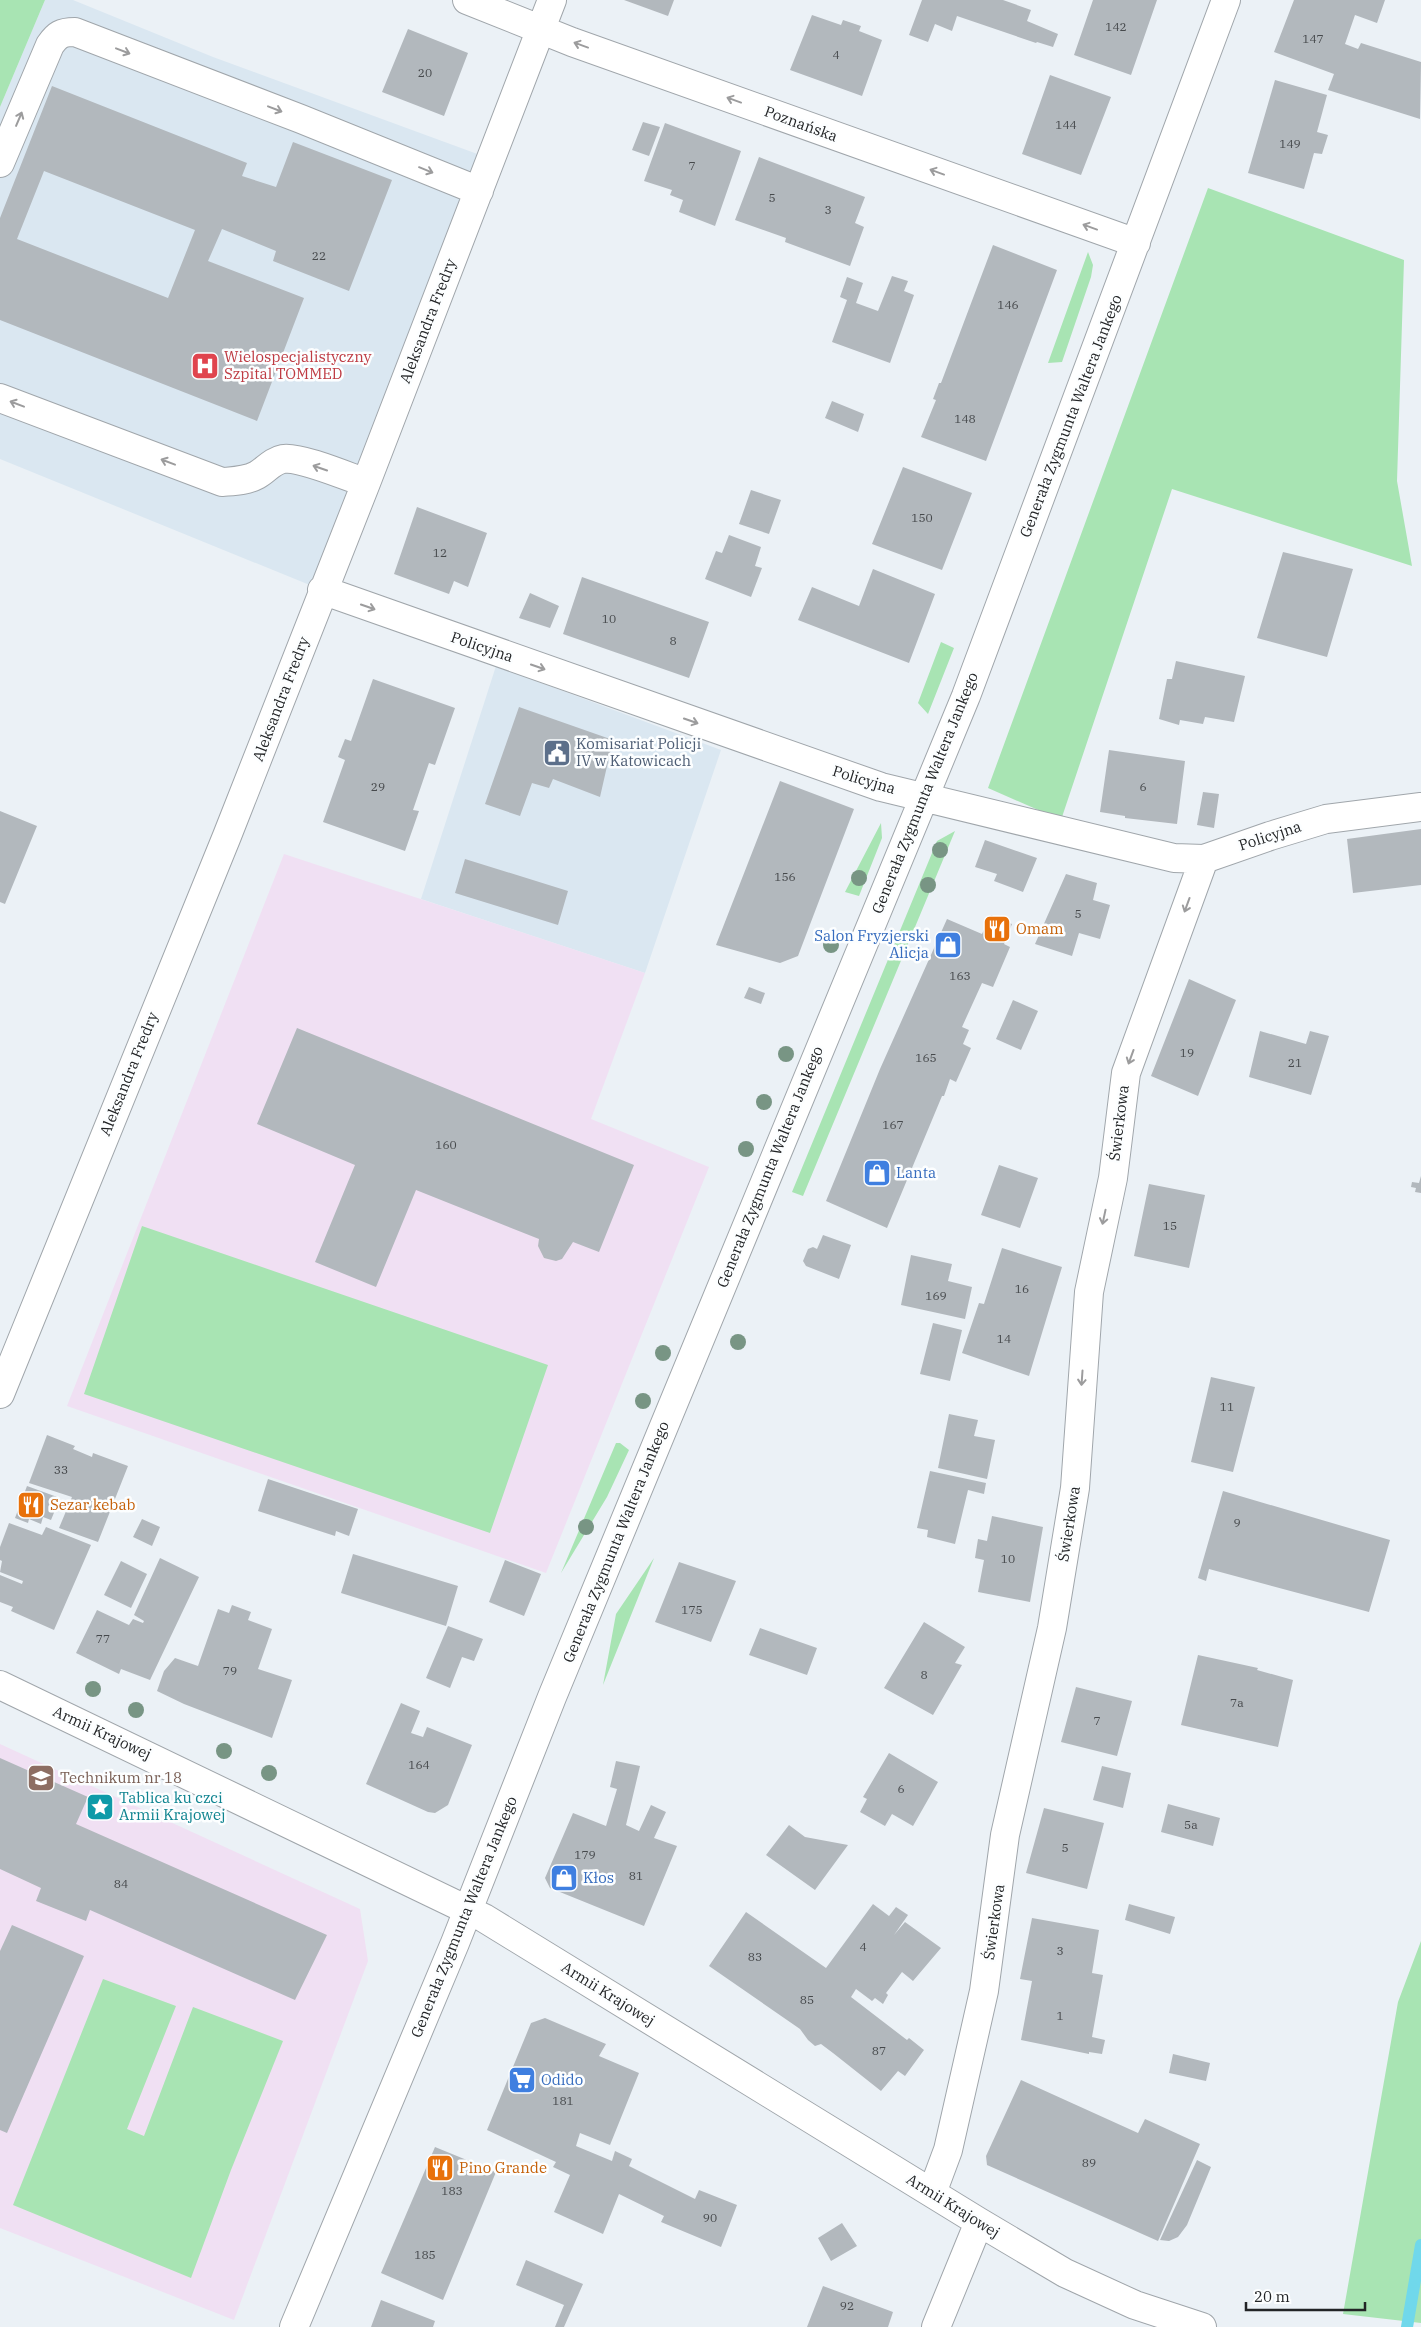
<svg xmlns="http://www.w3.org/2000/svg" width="1421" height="2327" font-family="'IBM Plex Serif',serif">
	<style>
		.built { fill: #dae7f1 }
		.education { fill: #f0e0f3 }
		.green { fill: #a8e4b3 }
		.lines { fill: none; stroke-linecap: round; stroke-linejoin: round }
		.stream { stroke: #70d8eb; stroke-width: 12 }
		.building { fill: #b2b8bd; fill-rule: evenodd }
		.minor-casing { stroke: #a0a6ab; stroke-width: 30 }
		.minor { stroke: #fff; stroke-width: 28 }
		.tree { fill: #789584 }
		.oneway { stroke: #9c9c9d }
		.labels { text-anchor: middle; stroke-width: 5; stroke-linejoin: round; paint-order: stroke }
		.number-label { font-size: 12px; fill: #46494c }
		.street-label { font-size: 15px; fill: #222426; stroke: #fcfeff }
		.health-label { font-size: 15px; fill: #be3a42; stroke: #fcfeff; text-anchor: start }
		.service-label { font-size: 15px; fill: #4e5e75; stroke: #fcfeff; text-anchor: start }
		.food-label { font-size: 15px; fill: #c56008; stroke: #fcfeff; text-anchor: start }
		.shop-label { font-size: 15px; fill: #366cbe; stroke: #fcfeff; text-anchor: start }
		.education-label { font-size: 15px; fill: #785e54; stroke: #fcfeff; text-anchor: start }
		.culture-label { font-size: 15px; fill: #0d838f; stroke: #fcfeff; text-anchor: start }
	</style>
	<rect width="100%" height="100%" fill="#ebf1f6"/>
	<path class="built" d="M45,0H73L213,57L491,159L322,590L0,459V107Z
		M496,666L721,750L645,973L421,899Z"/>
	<path class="education" d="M284,854L645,973L591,1119L709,1167L546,1573L67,1406Z
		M0,1744L360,1909L368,1961L234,2320L0,2228Z"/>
	<path class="green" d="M0,0H45L0,107Z
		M1208,188L1404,260L1397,481L1412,566L1172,489L1061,820L988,788Z
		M1088,252L1093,265L1091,277L1062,362L1048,363Z
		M941,642L954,648L928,714L918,703Z
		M881,823L882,838L859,896L845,892Z
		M955,831L803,1196L792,1192L937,841Z
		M142,1226L548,1365L490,1533L84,1394Z
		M616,1443H620L629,1450L607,1497L561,1573Z
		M654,1558L603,1685L616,1614Z
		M1421,1941V2323L1343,2314L1398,2002Z
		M103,1979L176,2006L127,2129L144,2136L193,2007L283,2041L231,2170L191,2278L13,2205Z"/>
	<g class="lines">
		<path class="stream" d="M1407,2327L1421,2245"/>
	</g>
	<path class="building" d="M624,0H674L668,16Z
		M922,0H1003L1031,10L1027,21L1058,34L1053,47L1037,42L1036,43L957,16L952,31L935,24L928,42L909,35Z
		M1093,0H1157L1131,75L1074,55Z
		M1294,0H1385L1377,23L1355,15L1345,44L1358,49L1361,43L1421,62L1420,119L1328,90L1334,74L1274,52Z
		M812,15L841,25L843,20L861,26L859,31L882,40L862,96L790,70Z
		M408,29L468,53L444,116L382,92Z
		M1050,75L1111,97L1081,175L1022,154Z
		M1275,80L1327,95L1317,132L1328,135L1322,154L1314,153L1304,189L1248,173Z
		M52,86L247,163L242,176L276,187L293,142L392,180L349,291L273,261L276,251L222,229L208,261L304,298L257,421L0,320V218ZM44,171L195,230L168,298L17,239Z
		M643,122L660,127L649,156L632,150Z
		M665,123L741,151L715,226L679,212L683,200L670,195L672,190L644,181Z
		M759,157L865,197L855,223L864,227L850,266L785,242L786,238L735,220Z
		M993,245L1057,270L986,461L921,437L936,400L933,399L939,383H941Z
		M892,276L908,281L904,291L914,295L890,363L832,342L847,300L840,297L847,277L863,283L856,303L878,311Z
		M832,401L864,414L858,432L825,418Z
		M903,467L972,493L942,570L872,544Z
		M751,490L781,500L769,534L739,524Z
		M417,507L487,533L468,587L454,581L449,594L394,574Z
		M729,535L761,547L755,566L762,568L751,597L705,579L716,551L722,553Z
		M1283,552L1353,569L1327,657L1257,638Z
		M873,569L935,594L909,663L798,620L812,587L859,606Z
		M582,577L709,622L689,678L563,634Z
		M530,593L559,606L550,628L519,618Z
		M1176,661L1245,676L1234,722L1205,717L1203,724L1180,720L1179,725L1159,719L1167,679H1172Z
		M373,679L455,708L435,765L429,763L413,810L419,811L405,851L323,822L345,760L338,757L345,739L351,741Z
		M519,707L613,740L600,797L553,779L549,788L532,783L520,816L485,804Z
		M1109,750L1185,761L1177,824L1125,818V816L1100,812Z
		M780,781L854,809L798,956L780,963L716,945Z
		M1203,792L1219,794L1214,828L1197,825Z
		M0,811L37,826L5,904L0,902Z
		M1421,829V885L1353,893L1347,839Z
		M985,840L1037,858L1023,892L994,881L997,874L975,867Z
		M465,859L568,891L558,925L455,893Z
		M1066,874L1097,883L1093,900L1110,905L1100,939L1079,933L1072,956L1035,944Z
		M991,915L1012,924L1004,944L1010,947L993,987L982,983L962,1027L969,1030L963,1044L971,1048L956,1082L950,1079L944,1096H942L887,1228L826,1201L880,1069L947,919L982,934Z
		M1189,979L1236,1000L1198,1096L1151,1076Z
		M749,987L765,993L761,1004L744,998Z
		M1013,1000L1038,1011L1021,1050L996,1039Z
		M297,1028L634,1165L599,1252L573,1242L562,1259L556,1261L544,1258L538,1246L539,1239L416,1190L376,1287L315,1262L355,1165L257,1124Z
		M1260,1031L1306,1044L1310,1031L1329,1036L1311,1095L1249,1077Z
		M999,1165L1038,1178L1020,1228L981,1215Z
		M1421,1176V1193L1415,1192L1416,1188L1411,1187L1412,1182L1419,1183Z
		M1149,1184L1205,1195L1189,1268L1134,1256Z
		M823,1235L851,1245L839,1279L806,1266L803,1261L808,1249L813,1247L817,1249Z
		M1002,1248L1062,1267L1029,1376L962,1353L979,1303L984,1304Z
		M911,1255L952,1264L948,1281L972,1287L965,1319L901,1305Z
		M933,1323L962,1330L950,1381L920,1374Z
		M1211,1377L1255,1387L1233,1472L1191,1462Z
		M949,1414L978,1420L974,1436L995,1440L987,1479L938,1468Z
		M47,1435L75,1446L73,1449L92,1457L93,1453L128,1466L98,1542L59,1528L72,1497L29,1483Z
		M930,1471L986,1483L984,1494L968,1490L955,1544L927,1537L928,1530L917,1528Z
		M268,1479L358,1509L349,1536L336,1531L335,1536L258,1511Z
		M27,1486L60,1498L51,1520L43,1517L41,1524L29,1519L28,1523L15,1518Z
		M1223,1491L1390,1540L1369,1612L1209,1569L1206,1581L1198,1578Z
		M992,1516L1043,1527L1030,1602L978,1592L984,1560L975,1558L978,1539L987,1541Z
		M142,1519L160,1527L152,1546L133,1537Z
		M9,1523L42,1535L46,1527L91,1545L54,1630L11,1611L13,1607L0,1602V1575L22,1584L23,1581L0,1572L2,1561L0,1560V1547Z
		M353,1554L458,1586L446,1626L341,1593Z
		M160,1558L199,1577L150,1680L121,1669L119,1674L76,1653L97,1610L129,1625L133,1619L143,1623L144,1621L134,1615Z
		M505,1560L541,1574L524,1616L489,1602Z
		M121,1561L147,1574L131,1608L104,1595Z
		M679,1562L736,1581L711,1642L655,1622Z
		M232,1605L251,1612L248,1620L272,1629L258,1669L292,1680L272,1738L184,1704L157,1691L164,1671L175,1658L198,1666L218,1609L229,1613Z
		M924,1622L965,1647L955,1663L962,1665L933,1715L884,1688Z
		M448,1626L483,1639L474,1661L462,1657L450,1688L426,1678Z
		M760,1628L817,1648L807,1675L749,1655Z
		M1198,1655L1258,1668L1257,1670L1293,1680L1278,1747L1181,1725Z
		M1076,1687L1132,1701L1117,1756L1061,1742Z
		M401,1703L420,1711L411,1733L423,1737L427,1727L472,1745L448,1805L435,1813L428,1812L366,1784Z
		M889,1753L938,1782L913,1826L892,1814L885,1826L860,1812L867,1799L863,1797Z
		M0,1758L88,1797L76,1824L327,1935L295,2000L90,1910L86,1921L36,1901L41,1888L0,1869Z
		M616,1761L640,1766L626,1825L639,1831L651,1805L666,1812L654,1838L677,1846L644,1926L550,1888L545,1878L573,1813L606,1826L617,1789L610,1787Z
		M1102,1766L1131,1773L1123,1808L1093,1800Z
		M1168,1804L1220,1818L1213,1846L1161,1832Z
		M1044,1808L1104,1823L1087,1889L1026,1873Z
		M789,1825L805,1837L848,1845L815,1890L766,1855Z
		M873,1904L889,1916L896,1907L908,1915L894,1935L905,1922L941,1948L913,1981L902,1972L886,1993L888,1995L883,2004L875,1998L872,2001L856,1989L851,1997L907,2040L909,2038L924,2050L905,2076L898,2071L881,2091L833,2053L821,2044L815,2046L808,2040L800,2029L709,1966L746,1912L826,1968Z
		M1129,1904L1175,1917L1170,1934L1125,1920Z
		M1032,1918L1099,1930L1092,1973L1103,1975L1092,2037L1105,2040L1102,2054L1089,2052V2054L1021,2040L1032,1981L1020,1979Z
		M12,1925L84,1956L7,2133L0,2130V1951Z
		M545,2018L606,2044L599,2056L639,2073L610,2145L580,2133L576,2146L612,2161L615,2151L632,2159L629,2166L695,2199L699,2190L737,2205L721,2247L661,2222L664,2216L619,2194L603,2234L554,2212L570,2175L553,2167L556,2162L487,2130L531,2023Z
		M1173,2054L1210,2063L1206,2081L1169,2073Z
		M1021,2080L1138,2133L1145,2119L1200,2144L1158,2241L987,2165L986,2156Z
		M435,2147L496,2172L443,2300L381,2273Z
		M1197,2160L1211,2167L1187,2225L1178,2237L1169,2241L1160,2240Z
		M842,2223L857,2246L831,2261L818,2238Z
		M526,2260L583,2284L564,2327H555L564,2305L516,2285Z
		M823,2286L893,2312L888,2327H807Z
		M381,2300L435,2321L433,2327H371Z"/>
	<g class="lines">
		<g class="minor-casing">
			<path id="minor" d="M467,0L572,42L1136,243
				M0,163L50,45C57,35 61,32 75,32L301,119L479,191
				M0,398L222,482C234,481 246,481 257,475C266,470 272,461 283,459C299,456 349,477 366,483
				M322,590L881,787L1174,858L1204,859L1270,836L1326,819L1421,807
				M0,1394L227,836L366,483L552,0
				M0,1685L484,1918L979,2222L1065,2273L1135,2305L1202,2327
				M932,2193L948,2150L984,1991L1005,1835L1052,1628L1075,1488L1089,1292L1113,1178L1126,1073L1204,859
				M294,2327L455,1943L552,1697L966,696L1226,0
				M936,2327L979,2222"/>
		</g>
		<use href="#minor" class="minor"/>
	</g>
	<g class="tree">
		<circle cx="940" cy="850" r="8"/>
		<circle cx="859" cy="878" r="8"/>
		<circle cx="928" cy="885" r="8"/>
		<circle cx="831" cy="945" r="8"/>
		<circle cx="786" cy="1054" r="8"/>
		<circle cx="764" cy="1102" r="8"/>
		<circle cx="746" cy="1149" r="8"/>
		<circle cx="738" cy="1342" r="8"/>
		<circle cx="663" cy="1353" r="8"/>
		<circle cx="643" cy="1401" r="8"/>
		<circle cx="586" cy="1527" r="8"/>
		<circle cx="93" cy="1689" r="8"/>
		<circle cx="136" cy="1710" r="8"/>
		<circle cx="224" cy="1751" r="8"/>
		<circle cx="269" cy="1773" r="8"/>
	</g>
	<defs><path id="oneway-shaft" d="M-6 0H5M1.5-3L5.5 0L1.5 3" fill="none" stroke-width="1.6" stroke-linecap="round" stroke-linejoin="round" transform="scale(1.25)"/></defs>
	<g class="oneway">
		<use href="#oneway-shaft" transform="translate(581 45) rotate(-160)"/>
		<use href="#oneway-shaft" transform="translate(123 51) rotate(21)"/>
		<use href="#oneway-shaft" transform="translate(734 100) rotate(-160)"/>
		<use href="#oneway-shaft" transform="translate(275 109) rotate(21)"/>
		<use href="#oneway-shaft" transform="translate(19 119) rotate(-67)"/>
		<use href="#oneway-shaft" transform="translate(426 170) rotate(22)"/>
		<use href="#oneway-shaft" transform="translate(937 172) rotate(-160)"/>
		<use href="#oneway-shaft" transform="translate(1090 227) rotate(-160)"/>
		<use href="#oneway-shaft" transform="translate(17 404) rotate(-159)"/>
		<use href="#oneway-shaft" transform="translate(168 462) rotate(-159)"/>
		<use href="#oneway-shaft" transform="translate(320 468) rotate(-161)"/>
		<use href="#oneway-shaft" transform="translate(368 607) rotate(19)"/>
		<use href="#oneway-shaft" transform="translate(538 667) rotate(19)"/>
		<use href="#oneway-shaft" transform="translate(691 721) rotate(19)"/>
		<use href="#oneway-shaft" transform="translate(1187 905) rotate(110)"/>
		<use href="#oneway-shaft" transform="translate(1131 1057) rotate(110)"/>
		<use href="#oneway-shaft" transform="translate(1104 1217) rotate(102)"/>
		<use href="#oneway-shaft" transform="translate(1082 1378) rotate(94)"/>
	</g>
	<defs>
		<g id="hospital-square" transform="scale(1.4375)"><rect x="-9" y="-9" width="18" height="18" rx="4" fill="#e0444e" stroke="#fcfeff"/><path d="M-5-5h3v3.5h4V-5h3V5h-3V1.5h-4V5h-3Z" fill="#fff"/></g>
		<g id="civic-square" transform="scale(1.4375)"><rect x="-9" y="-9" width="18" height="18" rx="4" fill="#5c6f8a" stroke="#fcfeff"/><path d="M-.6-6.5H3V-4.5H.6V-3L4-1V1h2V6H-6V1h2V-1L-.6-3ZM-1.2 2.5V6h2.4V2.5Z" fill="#fff"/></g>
		<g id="restaurant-square" transform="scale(1.4375)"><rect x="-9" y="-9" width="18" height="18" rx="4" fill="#e8710a" stroke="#fcfeff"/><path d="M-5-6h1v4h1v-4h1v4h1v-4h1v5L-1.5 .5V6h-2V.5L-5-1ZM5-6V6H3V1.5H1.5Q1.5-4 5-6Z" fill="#fff"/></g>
		<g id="shop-square" transform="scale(1.4375)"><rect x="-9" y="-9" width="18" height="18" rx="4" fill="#3f7fe0" stroke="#fcfeff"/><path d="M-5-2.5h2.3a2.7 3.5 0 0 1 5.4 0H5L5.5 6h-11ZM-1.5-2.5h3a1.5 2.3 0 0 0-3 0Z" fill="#fff"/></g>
		<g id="school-square" transform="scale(1.4375)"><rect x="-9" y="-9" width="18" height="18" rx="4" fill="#8d6e63" stroke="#fcfeff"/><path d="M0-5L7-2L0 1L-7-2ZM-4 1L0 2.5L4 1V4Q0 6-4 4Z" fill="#fff"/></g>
		<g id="sight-square" transform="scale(1.4375)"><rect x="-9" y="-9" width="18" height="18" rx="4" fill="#0f9aa8" stroke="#fcfeff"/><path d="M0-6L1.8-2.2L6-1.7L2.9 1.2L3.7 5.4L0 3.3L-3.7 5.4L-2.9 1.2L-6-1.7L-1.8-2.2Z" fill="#fff"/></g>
		<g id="supermarket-square" transform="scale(1.4375)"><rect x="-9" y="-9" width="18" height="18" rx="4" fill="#3f7fe0" stroke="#fcfeff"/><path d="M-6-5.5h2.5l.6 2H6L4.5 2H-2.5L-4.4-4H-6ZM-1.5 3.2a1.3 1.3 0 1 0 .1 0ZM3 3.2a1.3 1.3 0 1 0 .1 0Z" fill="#fff"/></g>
	</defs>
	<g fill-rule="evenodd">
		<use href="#hospital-square" x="205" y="366"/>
		<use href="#civic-square" x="557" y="753"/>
		<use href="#restaurant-square" x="997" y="929"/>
		<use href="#shop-square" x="948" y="945"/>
		<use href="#shop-square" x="877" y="1173"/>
		<use href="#restaurant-square" x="31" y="1505"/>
		<use href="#school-square" x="41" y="1778"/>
		<use href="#sight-square" x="100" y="1807"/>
		<use href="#shop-square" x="564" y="1878"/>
		<use href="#supermarket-square" x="522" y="2080"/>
		<use href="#restaurant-square" x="440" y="2168"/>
	</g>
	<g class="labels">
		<g class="number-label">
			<text x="1116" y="31">142</text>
			<text x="1313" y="43">147</text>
			<text x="836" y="59">4</text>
			<text x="425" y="77">20</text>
			<text x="1066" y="129">144</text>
			<text x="1290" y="148">149</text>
			<text x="692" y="170">7</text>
			<text x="772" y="202">5</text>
			<text x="828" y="214">3</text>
			<text x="319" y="260">22</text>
			<text x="1008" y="309">146</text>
			<text x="965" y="423">148</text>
			<text x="922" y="522">150</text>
			<text x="440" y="557">12</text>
			<text x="609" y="623">10</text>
			<text x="673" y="645">8</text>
			<text x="378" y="791">29</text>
			<text x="1143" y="791">6</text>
			<text x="785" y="881">156</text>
			<text x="1078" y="918">5</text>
			<text x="960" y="980">163</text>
			<text x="1187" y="1057">19</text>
			<text x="926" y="1062">165</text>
			<text x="1295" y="1067">21</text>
			<text x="893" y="1129">167</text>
			<text x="446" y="1149">160</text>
			<text x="1170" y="1230">15</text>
			<text x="1022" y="1293">16</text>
			<text x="936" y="1300">169</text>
			<text x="1004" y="1343">14</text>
			<text x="1227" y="1411">11</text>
			<text x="61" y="1474">33</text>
			<text x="1237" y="1527">9</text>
			<text x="1008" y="1563">10</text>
			<text x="692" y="1614">175</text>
			<text x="103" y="1643">77</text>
			<text x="230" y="1675">79</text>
			<text x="924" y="1679">8</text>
			<text x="1237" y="1707">7a</text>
			<text x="1097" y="1725">7</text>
			<text x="419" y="1769">164</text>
			<text x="901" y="1793">6</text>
			<text x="1191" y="1829">5a</text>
			<text x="1065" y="1852">5</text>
			<text x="585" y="1859">179</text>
			<text x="636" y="1880">81</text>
			<text x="121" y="1888">84</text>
			<text x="863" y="1951">4</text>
			<text x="1060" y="1955">3</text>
			<text x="755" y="1961">83</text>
			<text x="807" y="2004">85</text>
			<text x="1060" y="2020">1</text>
			<text x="879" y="2055">87</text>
			<text x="563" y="2105">181</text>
			<text x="1089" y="2167">89</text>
			<text x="452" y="2195">183</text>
			<text x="710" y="2222">90</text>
			<text x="425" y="2259">185</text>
			<text x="847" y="2310">92</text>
		</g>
		<g class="street-label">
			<text transform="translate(801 124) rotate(20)" y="5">Poznańska</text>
			<text transform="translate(428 321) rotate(-69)" y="5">Aleksandra Fredry</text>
			<text transform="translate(1071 416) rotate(-69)" y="5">Generała Zygmunta Waltera Jankego</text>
			<text transform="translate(482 647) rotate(19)" y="5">Policyjna</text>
			<text transform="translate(281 699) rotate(-69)" y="5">Aleksandra Fredry</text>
			<text transform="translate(864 780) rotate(17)" y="5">Policyjna</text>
			<text transform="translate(925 793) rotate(-68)" y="5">Generała Zygmunta Waltera Jankego</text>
			<text transform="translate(1270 836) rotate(-18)" y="5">Policyjna</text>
			<text transform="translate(129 1074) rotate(-68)" y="5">Aleksandra Fredry</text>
			<text transform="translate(1119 1123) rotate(-83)" y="5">Świerkowa</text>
			<text transform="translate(770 1167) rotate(-68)" y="5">Generała Zygmunta Waltera Jankego</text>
			<text transform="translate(1069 1524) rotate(-81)" y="5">Świerkowa</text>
			<text transform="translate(616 1542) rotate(-68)" y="5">Generała Zygmunta Waltera Jankego</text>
			<text transform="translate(102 1733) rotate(25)" y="5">Armii Krajowej</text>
			<text transform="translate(464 1917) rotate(-68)" y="5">Generała Zygmunta Waltera Jankego</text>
			<text transform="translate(994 1922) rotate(-82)" y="5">Świerkowa</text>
			<text transform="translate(608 1994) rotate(32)" y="5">Armii Krajowej</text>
			<text transform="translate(953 2206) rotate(32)" y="5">Armii Krajowej</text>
		</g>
		<g class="health-label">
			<text x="224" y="362">Wielospecjalistyczny<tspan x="224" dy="17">Szpital TOMMED</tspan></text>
		</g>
		<g class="service-label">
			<text x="576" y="749">Komisariat Policji<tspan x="576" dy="17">IV w Katowicach</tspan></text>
		</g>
		<g class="food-label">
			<text x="1016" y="934">Omam</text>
			<text x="50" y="1510">Sezar kebab</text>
			<text x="459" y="2173">Pino Grande</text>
		</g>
		<g class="shop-label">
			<text x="929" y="941" text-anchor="end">Salon Fryzjerski<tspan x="929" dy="17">Alicja</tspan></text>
			<text x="896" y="1178">Lanta</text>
			<text x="583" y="1883">Kłos</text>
			<text x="541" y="2085">Odido</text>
		</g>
		<g class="education-label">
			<text x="60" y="1783">Technikum nr 18</text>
		</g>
		<g class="culture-label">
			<text x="119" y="1803">Tablica ku czci<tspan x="119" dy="17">Armii Krajowej</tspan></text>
		</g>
	</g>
	<path d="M1246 2302v8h119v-8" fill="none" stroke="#222426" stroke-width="2.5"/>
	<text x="1254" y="2302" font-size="15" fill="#222426" stroke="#fcfeff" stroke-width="4" paint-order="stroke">20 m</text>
</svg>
